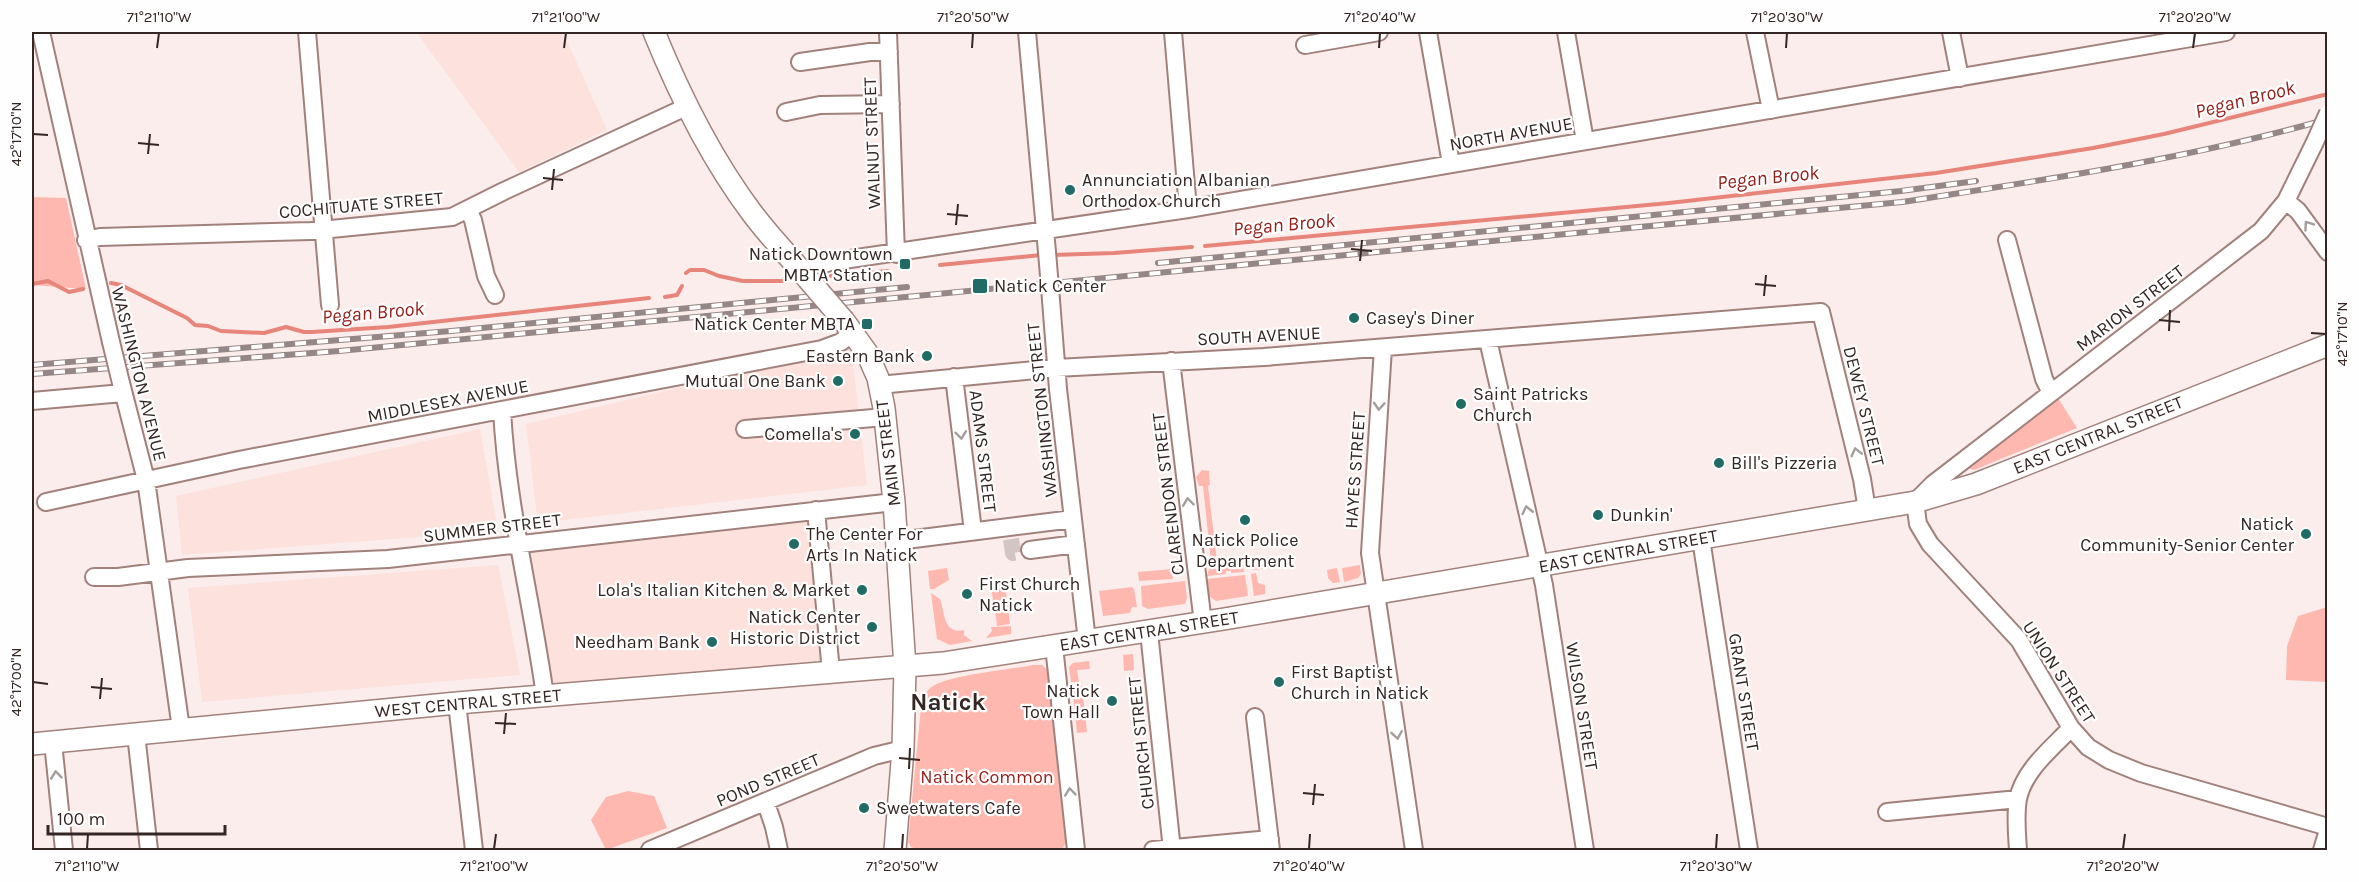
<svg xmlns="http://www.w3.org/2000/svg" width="2359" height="882" font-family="Karla,sans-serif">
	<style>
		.built { fill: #fce1dd }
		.green { fill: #feb8af }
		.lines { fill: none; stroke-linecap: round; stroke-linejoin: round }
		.stream { stroke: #e7857a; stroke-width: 4 }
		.minor-tunnel { stroke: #d3c5c3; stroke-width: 16; stroke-dasharray: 16 8; stroke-linecap: butt }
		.minor-casing { stroke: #a1817c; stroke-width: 20 }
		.major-casing { stroke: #a1817c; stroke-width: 24 }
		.minor { stroke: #fff; stroke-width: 16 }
		.major { stroke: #fff; stroke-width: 21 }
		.rail-casing { stroke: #958785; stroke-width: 6 }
		.rail { stroke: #fefefe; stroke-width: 4; stroke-dasharray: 11; stroke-linecap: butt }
		.minor-bridge-casing { stroke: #a1817c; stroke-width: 20; stroke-linecap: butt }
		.major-bridge-casing { stroke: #a1817c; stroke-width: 24; stroke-linecap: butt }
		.minor-bridge { stroke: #fff; stroke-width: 16 }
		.major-bridge { stroke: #fff; stroke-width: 21 }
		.oneway { stroke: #a39d9c }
		.ticks { fill: none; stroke: #332624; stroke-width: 2 }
		.poi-dot { fill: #216b66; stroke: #fefefe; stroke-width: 2 }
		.labels { text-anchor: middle; stroke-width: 4.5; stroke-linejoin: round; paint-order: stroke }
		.street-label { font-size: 18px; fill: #332624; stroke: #fefefe }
		.poi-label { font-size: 18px; fill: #332624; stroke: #fefefe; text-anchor: start }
		.park-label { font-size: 18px; fill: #97231e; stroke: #fefefe }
		.water-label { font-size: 20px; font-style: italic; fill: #94201c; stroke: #fefefe }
		.district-label { font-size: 24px; font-weight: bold; fill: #332624; stroke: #fefefe }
		.neatline { fill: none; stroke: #332624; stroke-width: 2 }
		.ticks-label { font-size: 15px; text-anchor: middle; fill: #332624 }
	</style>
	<rect width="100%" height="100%" fill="#fbedeb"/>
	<path class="built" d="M416,32H563L607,130L519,172Z
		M851,347L867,485L538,523L526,424Z
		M480,429L498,531L182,555L176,496Z
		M812,518L824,665L549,688L526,550Z
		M498,565L520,675L202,702L188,588Z"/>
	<path class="green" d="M32,197L66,198L86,289L32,285Z
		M2058,398L2077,428L1974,470L1970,469L1971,465Z
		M1202,470L1209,471L1210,485L1208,486L1217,561L1242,560L1244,572L1231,573V571H1226V574L1207,576L1211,562L1203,486H1199L1196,477Z
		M1270,557L1271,568L1252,570L1251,559Z
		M1360,565L1361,574L1358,578L1344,582L1342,568Z
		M947,568L949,580L934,589H930L928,571Z
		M1337,568L1340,582L1333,583L1328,578L1327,570Z
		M1172,569L1173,579L1139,581L1138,572Z
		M1256,573L1258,583L1265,585V594L1254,596L1251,574Z
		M1245,575L1248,596L1216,601L1209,596L1207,579Z
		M1185,581L1187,598L1185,604L1148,609L1142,606L1141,586Z
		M1005,584L1010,624L997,626L995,609H987L986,601L993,600L991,586Z
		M1132,587L1134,589L1137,607H1132L1130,613L1103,616L1099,591Z
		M931,593L940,599C945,612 943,635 964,630V635L972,641L950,645L937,639Z
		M2327,607V682L2286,680L2287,646L2298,616Z
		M1011,626V634L986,638L992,631L991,627Z
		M1133,654L1134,670L1124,671L1123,655Z
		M1089,661L1090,669L1077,670L1079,682H1071L1069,667L1073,663Z
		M1033,665H1042L1050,672L1067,840L1062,850H919L911,847L908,842L920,717C921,708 921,697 928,690C941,675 1010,670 1033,665Z
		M1082,686L1087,732L1077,733L1072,687Z
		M628,791L654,796L667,828L606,850L591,820L606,797Z"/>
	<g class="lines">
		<path class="stream" d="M1205,246L1669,203L1936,173L2093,148L2164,134L2328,94
			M1052,255L1114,253L1192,247
			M940,265L1042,255
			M686,273L690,270H704L719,276L743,281H786
			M831,276L888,271
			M111,283L121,285L187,318L195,325L208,326L221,331L264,333L286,327L304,332H312L388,327L649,298
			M32,284L48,281L69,292L83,289
			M665,297L677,295L682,286"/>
		<path class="minor-tunnel" d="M1011,539L1013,553L1030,550"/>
		<g class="minor-casing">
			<path id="minor" d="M41,32L111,342
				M307,32L330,305
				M888,32L896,254
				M1027,32L1047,252
				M1173,32L1188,209
				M1428,32L1451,164
				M1566,32L1585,141
				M1755,32L1771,110
				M1951,32L1960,78
				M1305,45L1379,32
				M800,62L870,52H889
				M786,112L820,105L891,104
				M2314,144L2286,201L2261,231L1933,484L1915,502L1918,524L1930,544L2019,640L2071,728L2088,747L2109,760L2141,773L2328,827
				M2286,201L2298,211L2328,252
				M468,210L473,220L486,276L495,295
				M86,240L100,237L311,231L452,217L504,191L686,107
				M2007,240L2044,379L2051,393
				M804,275L817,266L830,262L1188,209L2226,32
				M1051,300L1058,389L1087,641
				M1488,340L1544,585L1585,850
				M1383,348L1370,553L1414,850
				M1171,361L1203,623
				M954,377L973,531
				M121,383L146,480L181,729
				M879,385L1056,368L1264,357L1821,312L1862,479L1867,510
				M32,401L123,393
				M502,410C507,507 532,601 545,696
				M745,429L885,417
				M46,502L239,460L822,349L841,342L853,332
				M816,510L831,672
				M1701,539L1749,850
				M898,541L1073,519
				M1030,550L1076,544
				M94,577H118L188,568L388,559L894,502
				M1149,632L1172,850
				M1054,646L1076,850
				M457,703L474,850
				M1255,717L1271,850
				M136,734L149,850
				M53,742L64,850
				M766,803L774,827L779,850
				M1887,812L2018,799
				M650,850L874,756L903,749
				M1153,850L1270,839
				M2018,850C2017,834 2015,816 2018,799C2024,770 2051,749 2071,728
				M2322,850L2328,830"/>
		</g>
		<g class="major-casing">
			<path id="major" d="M654,32C680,96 710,157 752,213C769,236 790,257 808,279
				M844,321L867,353L878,378L884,408L894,502L905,667L903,749L895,850
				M32,744L457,703L943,663L1224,619L1915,502L1976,484L2328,345"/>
		</g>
		<use href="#minor" class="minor"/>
		<use href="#major" class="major"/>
		<g class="rail-casing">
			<path id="rail" d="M1158,263L1901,191L1976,181
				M32,365L451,331L907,287
				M32,374L339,351L1902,202C2044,180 2189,159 2328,119"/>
		</g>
		<use href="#rail" class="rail"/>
		<g class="minor-bridge-casing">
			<path id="minor-bridge" d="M2314,144L2328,113
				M1047,252L1051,300
				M111,342L121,383"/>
		</g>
		<g class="major-bridge-casing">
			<path id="major-bridge" d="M808,279L844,321"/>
		</g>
		<use href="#minor-bridge" class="minor-bridge"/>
		<use href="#major-bridge" class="major-bridge"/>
	</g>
	<defs><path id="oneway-chevron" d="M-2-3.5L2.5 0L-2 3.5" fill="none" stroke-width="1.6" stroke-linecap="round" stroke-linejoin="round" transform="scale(1.5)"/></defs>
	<g class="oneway">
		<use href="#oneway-chevron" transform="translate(2308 225) rotate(-125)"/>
		<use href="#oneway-chevron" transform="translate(1379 406) rotate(94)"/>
		<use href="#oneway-chevron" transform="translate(961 435) rotate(83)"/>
		<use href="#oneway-chevron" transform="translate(1856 452) rotate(-104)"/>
		<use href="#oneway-chevron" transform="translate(1188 502) rotate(-97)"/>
		<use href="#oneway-chevron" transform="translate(1527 510) rotate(-103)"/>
		<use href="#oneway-chevron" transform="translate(1397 735) rotate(81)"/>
		<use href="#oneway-chevron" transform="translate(56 775) rotate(-96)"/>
		<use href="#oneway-chevron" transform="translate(1070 792) rotate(-96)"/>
	</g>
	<path class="ticks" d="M157,48L159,33M564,48L566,33M972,48L973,33M1379,48L1380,33M1786,48L1787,33M2193,48L2195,33M33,134L48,135M138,143L159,145M148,154L150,134M543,178L563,180M552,190L554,169M947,214L968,216M956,225L958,204M1351,249L1372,251M1360,261L1362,240M1755,284L1776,286M1764,296L1766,275M2159,320L2180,322M2169,331L2170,310M2311,333L2326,334M33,682L48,684M91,687L112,689M100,699L102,678M495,723L516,724M504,734L506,713M899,758L920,760M909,769L910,748M1303,793L1324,795M1313,805L1315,784M87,849L88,834M494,849L496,834M902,849L903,834M1309,849L1310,834M1716,849L1717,834M2123,849L2125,834"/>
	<g class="poi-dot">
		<circle cx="1070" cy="190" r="6"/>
		<rect x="899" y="258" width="12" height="12" rx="3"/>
		<rect x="972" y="278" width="16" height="16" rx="3"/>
		<circle cx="1354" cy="318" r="6"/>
		<rect x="861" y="318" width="12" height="12" rx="3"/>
		<circle cx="927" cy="356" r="6"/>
		<circle cx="838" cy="381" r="6"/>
		<circle cx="1461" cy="404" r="6"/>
		<circle cx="855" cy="434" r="6"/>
		<circle cx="1719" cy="463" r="6"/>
		<circle cx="1598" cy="515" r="6"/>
		<circle cx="1245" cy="520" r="6"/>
		<circle cx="2306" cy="534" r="6"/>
		<circle cx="794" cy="544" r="6"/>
		<circle cx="862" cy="590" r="6"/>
		<circle cx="967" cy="594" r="6"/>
		<circle cx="872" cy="627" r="6"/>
		<circle cx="712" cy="642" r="6"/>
		<circle cx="1279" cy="682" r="6"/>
		<circle cx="1112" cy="701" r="6"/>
		<circle cx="864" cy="808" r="6"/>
	</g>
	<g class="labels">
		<g class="street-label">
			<text transform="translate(1511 134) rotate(-10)" y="6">NORTH AVENUE</text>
			<text transform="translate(872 143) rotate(-92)" y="6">WALNUT STREET</text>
			<text transform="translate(361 205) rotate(-5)" y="6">COCHITUATE STREET</text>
			<text transform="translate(2130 308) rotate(-37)" y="6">MARION STREET</text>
			<text transform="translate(1259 336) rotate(-3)" y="6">SOUTH AVENUE</text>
			<text transform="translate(139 374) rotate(76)" y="6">WASHINGTON AVENUE</text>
			<text transform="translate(448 401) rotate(-11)" y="6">MIDDLESEX AVENUE</text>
			<text transform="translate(1864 406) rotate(76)" y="6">DEWEY STREET</text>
			<text transform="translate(1042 410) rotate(-96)" y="6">WASHINGTON STREET</text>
			<text transform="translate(2098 435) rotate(-22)" y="6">EAST CENTRAL STREET</text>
			<text transform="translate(983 451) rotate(83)" y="6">ADAMS STREET</text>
			<text transform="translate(888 453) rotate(-97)" y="6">MAIN STREET</text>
			<text transform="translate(1355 470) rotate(-86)" y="6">HAYES STREET</text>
			<text transform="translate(1168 494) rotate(-97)" y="6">CLARENDON STREET</text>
			<text transform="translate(492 528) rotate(-7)" y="6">SUMMER STREET</text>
			<text transform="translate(1628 551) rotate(-10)" y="6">EAST CENTRAL STREET</text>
			<text transform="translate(1149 631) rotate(-9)" y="6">EAST CENTRAL STREET</text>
			<text transform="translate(2059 672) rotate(57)" y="6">UNION STREET</text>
			<text transform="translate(1744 692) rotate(81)" y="6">GRANT STREET</text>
			<text transform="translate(468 703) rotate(-5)" y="6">WEST CENTRAL STREET</text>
			<text transform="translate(1582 706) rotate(81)" y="6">WILSON STREET</text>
			<text transform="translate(1141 743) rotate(-96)" y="6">CHURCH STREET</text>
			<text transform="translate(768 780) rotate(-23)" y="6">POND STREET</text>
		</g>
		<g class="poi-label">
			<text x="1082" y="186">Annunciation Albanian<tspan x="1082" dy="21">Orthodox Church</tspan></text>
			<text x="893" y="260" text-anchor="end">Natick Downtown<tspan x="893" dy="21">MBTA Station</tspan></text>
			<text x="994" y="292">Natick Center</text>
			<text x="1366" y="324">Casey's Diner</text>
			<text x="855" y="330" text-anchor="end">Natick Center MBTA</text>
			<text x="915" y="362" text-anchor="end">Eastern Bank</text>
			<text x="826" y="387" text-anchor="end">Mutual One Bank</text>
			<text x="1473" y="400">Saint Patricks<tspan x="1473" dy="21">Church</tspan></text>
			<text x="843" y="440" text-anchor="end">Comella's</text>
			<text x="1731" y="469">Bill's Pizzeria</text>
			<text x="1610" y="521">Dunkin'</text>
			<text x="2294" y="530" text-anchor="end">Natick<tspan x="2294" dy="21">Community-Senior Center</tspan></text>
			<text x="806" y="540">The Center For<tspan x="806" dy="21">Arts In Natick</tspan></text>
			<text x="1245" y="546" text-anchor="middle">Natick Police<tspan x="1245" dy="21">Department</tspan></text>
			<text x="979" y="590">First Church<tspan x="979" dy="21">Natick</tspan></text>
			<text x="850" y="596" text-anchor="end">Lola's Italian Kitchen &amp; Market</text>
			<text x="860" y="623" text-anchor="end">Natick Center<tspan x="860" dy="21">Historic District</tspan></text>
			<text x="700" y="648" text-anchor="end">Needham Bank</text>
			<text x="1291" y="678">First Baptist<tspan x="1291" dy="21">Church in Natick</tspan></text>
			<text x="1100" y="697" text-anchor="end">Natick<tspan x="1100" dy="21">Town Hall</tspan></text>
			<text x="876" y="814">Sweetwaters Cafe</text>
		</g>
		<g class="park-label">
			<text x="987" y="783">Natick Common</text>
		</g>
		<g class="water-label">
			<text transform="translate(2245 99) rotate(-14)" y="7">Pegan Brook</text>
			<text transform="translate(1768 177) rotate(-6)" y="7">Pegan Brook</text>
			<text transform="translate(1284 224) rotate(-5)" y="7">Pegan Brook</text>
			<text transform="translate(373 312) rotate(-5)" y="7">Pegan Brook</text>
		</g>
		<g class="district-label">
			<text x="948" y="710">Natick</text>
		</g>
	</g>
	<rect width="2359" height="882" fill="none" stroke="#fefefe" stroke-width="66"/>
	<path d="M48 825v9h177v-9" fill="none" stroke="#332624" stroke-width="3"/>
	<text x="57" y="825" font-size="18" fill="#332624" stroke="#fefefe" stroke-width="4.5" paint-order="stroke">100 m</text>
	<rect x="33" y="33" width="2293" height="816" class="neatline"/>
	<g class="ticks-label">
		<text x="159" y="22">71°21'10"W</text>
		<text x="566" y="22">71°21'00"W</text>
		<text x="973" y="22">71°20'50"W</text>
		<text x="1380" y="22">71°20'40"W</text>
		<text x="1787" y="22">71°20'30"W</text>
		<text x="2195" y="22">71°20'20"W</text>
		<text transform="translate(16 134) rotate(-90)" y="5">42°17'10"N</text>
		<text transform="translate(2342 334) rotate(-90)" y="5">42°17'10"N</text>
		<text transform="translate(16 682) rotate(-90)" y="5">42°17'00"N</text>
		<text x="87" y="871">71°21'10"W</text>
		<text x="494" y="871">71°21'00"W</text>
		<text x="902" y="871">71°20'50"W</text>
		<text x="1309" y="871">71°20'40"W</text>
		<text x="1716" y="871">71°20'30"W</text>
		<text x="2123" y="871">71°20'20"W</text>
	</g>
</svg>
